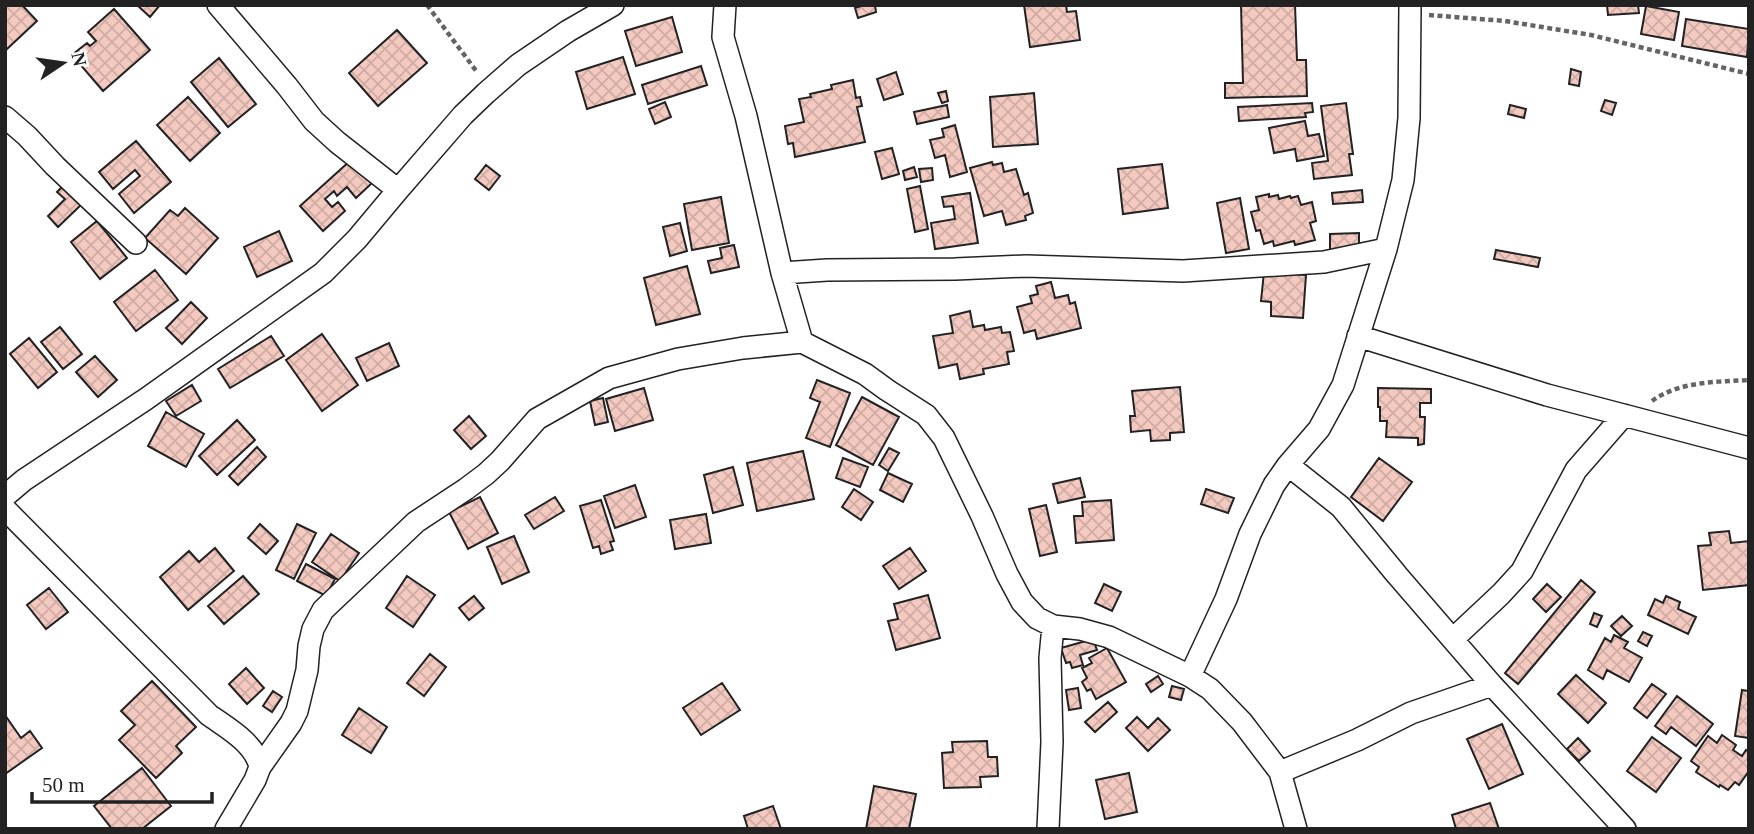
<svg xmlns="http://www.w3.org/2000/svg" width="1754" height="834" font-family="Georgia,serif">
	<style>
		.building { fill: url(#building-cross-hatch); stroke: #222; stroke-width: 2 }
		.lines { fill: none; stroke-linecap: round; stroke-linejoin: round }
		.street-casing { stroke: #222; stroke-width: 24 }
		.path { stroke: #646464; stroke-width: 4.5; stroke-dasharray: 5 3.5; stroke-linecap: butt }
		.street { stroke: #fff; stroke-width: 21 }
	</style>
	<defs>
		<pattern id="building-cross-hatch" width="8" height="8" patternUnits="userSpaceOnUse" patternTransform="scale(1.75)"><rect width="8" height="8" fill="#f3c9c0"/><path d="M0 0l8 8M0 8l8-8" fill="none" stroke="#d0aca5"/></pattern>
	</defs>
	<rect width="100%" height="100%" fill="#fff"/>
	<path class="building" d="M5,5H22L37,21L7,49L5,48Z
		M137,5H160L150,17Z
		M864,5H875L876,12L858,18L855,8Z
		M1024,5H1066L1067,12L1076,11L1080,40L1030,47Z
		M1241,5H1295L1297,60H1306L1307,96L1225,98V83H1243Z
		M1607,5H1638L1639,13L1608,15Z
		M1646,6L1679,12L1674,40L1641,34Z
		M114,9L150,50L103,91L72,55L87,43L90,46L96,41L88,32Z
		M672,17L682,52L636,66L625,31Z
		M1686,19L1749,29L1747,57L1682,46Z
		M397,30L427,63L378,106L349,73Z
		M623,57L635,94L587,109L576,72Z
		M219,58L256,104L228,127L191,82Z
		M701,66L707,85L648,104L642,85Z
		M1571,69L1581,72L1579,86L1569,84Z
		M896,72L903,94L884,100L877,79Z
		M853,80L856,98L860,97L862,106L857,107L865,142L795,157L793,143L788,144L785,126L804,122L799,99L811,97L810,94L832,89L831,85Z
		M946,91L948,101L942,103L938,93Z
		M1034,93L1038,144L993,147L990,97Z
		M188,97L220,133L190,161L157,125Z
		M1605,100L1616,103L1612,115L1601,111Z
		M665,102L671,117L655,124L649,109Z
		M1312,103L1313,112L1305,113L1306,117L1239,121L1238,107Z
		M1346,103L1353,154H1349L1352,175L1314,179L1312,163L1328,161L1321,106Z
		M947,105L949,117L917,124L914,112Z
		M1510,105L1526,109L1524,118L1508,114Z
		M1305,121L1308,136L1319,134L1324,156L1297,161L1295,149L1274,153L1269,128Z
		M955,125L967,172L950,177L945,155L935,158L930,140L944,137L942,129Z
		M136,141L171,182L134,213L119,194L140,176L135,170L113,189L99,172Z
		M892,148L899,174L882,179L875,152Z
		M351,160L372,183L356,198L347,187L337,196L334,191L325,199L332,207L338,202L345,211L323,231L300,206Z
		M992,162L993,165L1002,163L1004,172L1016,169L1024,195L1028,193L1033,213L1025,216L1026,220L1006,225L1002,211L984,216L970,168Z
		M1162,164L1168,208L1123,214L1118,169Z
		M486,165L500,176L489,190L475,179Z
		M914,167L917,177L905,180L903,171Z
		M932,168L933,180L921,182L919,169Z
		M65,184L84,202L58,227L48,216L65,199L57,192Z
		M920,186L928,229L915,232L907,189Z
		M1362,190L1363,202L1333,204L1332,193Z
		M970,193L978,243L935,249L931,223L955,219L953,206L944,207L942,197Z
		M1269,194V197L1278,195L1279,199L1290,196L1291,198L1298,196L1301,205L1312,202L1316,221L1310,223L1315,240L1295,245L1294,241L1274,246L1273,241L1264,244L1260,230L1256,231L1251,212L1259,210L1256,197Z
		M721,197L729,243L692,250L684,204Z
		M1240,198L1249,249L1226,253L1217,203Z
		M185,208L218,238L186,274L145,238L170,210L178,216Z
		M97,221L127,258L100,279L71,242Z
		M680,223L687,251L670,256L663,227Z
		M279,231L292,261L257,277L244,247Z
		M1359,233V249L1330,250V234Z
		M734,245L739,267L711,273L708,261L722,258L720,248Z
		M1496,250L1540,258L1538,267L1494,259Z
		M687,266L700,314L656,325L644,278Z
		M155,270L178,300L136,331L114,302Z
		M1264,272L1306,275L1303,318L1271,316V302L1261,301Z
		M1051,282L1055,298L1068,295L1070,304L1075,302L1081,328L1037,339L1035,330L1024,333L1017,307L1032,303L1030,296L1038,294L1036,286Z
		M191,302L207,318L182,344L166,328Z
		M970,311L973,327L984,325L985,330L1001,327L1002,333L1010,332L1014,351L1007,352L1009,364L983,369L984,374L960,379L957,364L939,368L933,336L953,333L950,316Z
		M60,327L82,354L63,369L41,342Z
		M322,334L358,385L322,411L286,360Z
		M271,336L284,356L230,388L218,369Z
		M29,338L57,372L38,388L10,354Z
		M389,343L399,366L367,381L356,358Z
		M95,356L117,380L98,397L76,372Z
		M817,380L850,393L830,447L806,438L820,402L810,398Z
		M192,385L201,401L176,416L166,401Z
		M1180,387L1184,432L1170,433V440L1151,441L1150,430L1131,432L1130,416H1135L1132,391Z
		M644,388L653,420L615,431L606,399Z
		M1378,388L1431,389V403H1420V417H1425L1424,444L1418,445V438L1386,437L1387,421H1380V407H1378Z
		M862,397L899,417L873,465L836,445Z
		M603,398L608,422L595,425L590,401Z
		M166,412L204,434L186,467L148,446Z
		M469,416L486,436L471,449L454,430Z
		M237,420L255,440L217,475L199,456Z
		M257,447L266,457L238,485L229,476Z
		M889,448L899,453L888,471L879,465Z
		M803,451L814,499L757,511L747,463Z
		M843,458L868,467L860,487L836,478Z
		M1379,458L1412,482L1383,521L1351,497Z
		M733,467L743,505L713,513L704,475Z
		M888,473L912,484L903,502L880,490Z
		M1080,478L1085,497L1058,503L1053,484Z
		M635,485L646,517L615,528L604,496Z
		M854,489L873,502L861,520L842,507Z
		M1206,489L1234,498L1228,513L1201,504Z
		M480,497L498,533L468,549L449,512Z
		M555,497L564,511L534,529L525,515Z
		M601,500L614,541L610,542L613,550L601,554L599,546L593,548L580,506Z
		M1111,500L1114,540L1076,543L1074,516H1083L1082,502Z
		M1046,505L1057,552L1040,556L1029,509Z
		M706,514L711,543L675,549L670,520Z
		M260,524L278,541L266,554L248,538Z
		M297,524L316,533L294,579L276,570Z
		M1729,531L1731,543L1749,541V585L1703,590L1698,546L1711,545L1709,533Z
		M331,534L359,553L340,581L312,562Z
		M514,536L529,572L502,584L487,547Z
		M215,548L234,571L188,610L160,577L189,551L199,562Z
		M910,548L926,571L899,589L883,566Z
		M306,564L335,579L326,596L297,581Z
		M243,576L259,594L224,624L208,606Z
		M407,576L435,595L413,627L386,608Z
		M1581,580L1595,592L1518,684L1505,673Z
		M1104,584L1121,592L1112,611L1095,603Z
		M1547,584L1561,597L1546,612L1533,599Z
		M49,588L68,612L46,629L27,605Z
		M928,595L940,638L896,650L888,621L898,619L894,604Z
		M474,596L484,608L469,620L459,608Z
		M1666,596L1680,602L1678,609L1696,617L1688,634L1648,615L1655,599L1663,603Z
		M1594,613L1602,616L1597,627L1590,624Z
		M1622,616L1632,626L1621,636L1611,626Z
		M1643,632L1652,636L1647,646L1638,641Z
		M1614,635L1628,642L1624,648L1642,658L1629,682L1607,670L1603,679L1588,670L1605,638L1611,642Z
		M1093,639L1097,650L1080,655L1083,665L1072,668L1070,662L1066,663L1061,648Z
		M1107,648L1126,682L1096,699L1091,689L1087,691L1082,682L1087,678L1082,668L1092,663L1089,658Z
		M430,654L446,667L424,696L407,683Z
		M246,668L264,688L247,704L229,684Z
		M1576,675L1606,703L1588,723L1558,694Z
		M1158,676L1163,684L1151,692L1146,684Z
		M152,681L196,727L176,746L182,753L156,778L119,740L135,725L121,711Z
		M722,683L740,710L701,735L683,708Z
		M1652,684L1666,694L1647,718L1634,708Z
		M1172,686L1184,689L1181,700L1169,697Z
		M1078,688L1081,708L1069,710L1066,690Z
		M1742,690L1749,691V738L1735,736Z
		M273,691L282,697L272,712L263,706Z
		M1677,696L1713,724L1696,746L1671,727L1666,734L1655,726Z
		M1108,702L1117,712L1095,732L1085,722Z
		M359,708L387,727L371,753L342,735Z
		M5,715L21,738L30,731L42,748L5,774Z
		M1137,717L1148,728L1158,718L1170,730L1148,751L1126,728Z
		M1502,724L1523,774L1489,789L1467,739Z
		M1722,735L1736,745L1733,750L1742,756L1746,750L1749,752V771L1739,785L1735,782L1728,790L1720,785L1719,787L1696,772L1699,767L1691,761L1708,736L1717,743Z
		M1652,737L1681,758L1656,792L1627,771Z
		M1578,738L1590,751L1579,761L1567,749Z
		M987,741L988,757H997L998,776L980,777L981,787L944,788L942,753L953,752L952,742Z
		M142,768L171,806L142,829H112L94,806Z
		M1129,773L1137,812L1105,819L1096,780Z
		M874,786L916,794L909,829H866Z
		M1490,803L1499,829H1456L1452,815Z
		M773,806L781,829H748L744,816Z"/>
	<g class="lines">
		<g class="street-casing">
			<path id="street" d="M218,5L287,86L314,121L337,142L398,190
				M725,5L723,37L746,116L782,273L802,342
				M5,117L27,136L55,166L136,243
				M782,273L827,270L955,269L1026,266L1183,271L1324,262L1386,249
				M1358,336L1547,395L1749,448
				M1288,465L1341,507L1397,575L1492,685L1625,829
				M5,496L24,480L146,399L323,273L357,239L398,190L463,115L486,93L518,65L568,31L613,5
				M5,509L209,715C227,728 255,743 260,767L255,780L226,829
				M1453,639L1501,594L1522,571L1576,470L1624,415
				M1190,676L1226,599L1250,534L1274,485L1288,465L1319,429L1343,385L1386,249L1403,180L1409,118L1410,5
				M260,767L291,723L297,711L307,670L309,646L313,629L323,610L416,522L466,489L486,474L500,461L537,419L609,378L678,359L743,348L802,342L865,374L887,390L926,415L944,438L982,516L1007,574L1022,602L1037,618L1053,626L1080,629L1109,637L1190,676L1210,689L1242,722L1280,772L1296,829
				M1280,772L1357,740L1411,713L1492,685
				M1048,829L1052,742L1050,658L1053,626"/>
		</g>
		<path class="path" d="M427,5L477,72
			M1429,15L1505,21L1591,35L1749,74
			M1652,401C1680,381 1716,382 1749,380"/>
		<use href="#street" class="street"/>
	</g>
	<rect width="1754" height="834" fill="none" stroke="#222222" stroke-width="14"/>
	<g transform="translate(63 63) rotate(77)" stroke="#ffffff" stroke-width="5" paint-order="stroke">
	<path d="M0-5L12 26L0 18L-12 26Z" fill="#222222"/>
	<text y="-10" font-size="19" font-weight="bold" text-anchor="middle" fill="#222222">N</text>
	</g>
	<path d="M32 792v10h180v-10" fill="none" stroke="#222222" stroke-width="3.5"/>
	<text x="42" y="792" font-size="21" fill="#222222" stroke="#ffffff" stroke-width="5" paint-order="stroke">50 m</text>
</svg>
